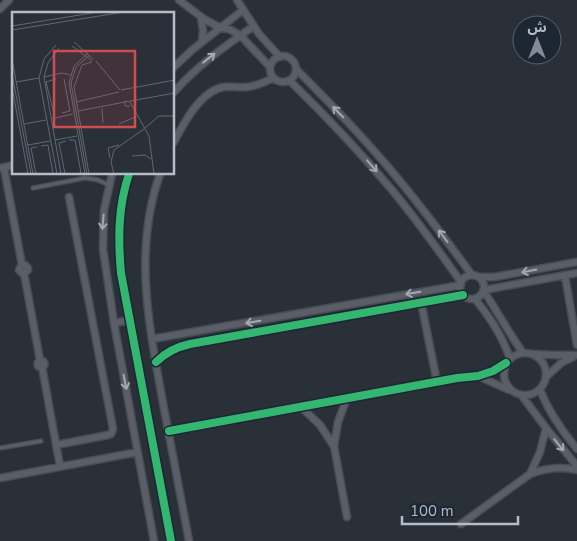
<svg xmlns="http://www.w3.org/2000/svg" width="577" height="541" font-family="'Nunito Sans','Noto Sans Arabic',sans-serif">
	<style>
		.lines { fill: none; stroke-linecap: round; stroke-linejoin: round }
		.service-casing { stroke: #484c53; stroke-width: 5.5 }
		.minor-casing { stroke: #484c53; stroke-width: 9 }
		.service { stroke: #5a5e66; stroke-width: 3 }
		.minor { stroke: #5a5e66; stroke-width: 6 }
		.cycleway-casing { stroke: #1d2633; stroke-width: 11 }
		.cycleway { stroke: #33b770; stroke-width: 8 }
		.oneway { stroke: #a2a9b5 }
		.inset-road { fill: none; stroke: #616872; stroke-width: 1 }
		.view { fill: #ce4d50; fill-opacity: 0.15; stroke: #ce4d50; stroke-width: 2.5 }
		.inset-edge { fill: none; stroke: #b4bcc9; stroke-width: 2.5 }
	</style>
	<rect width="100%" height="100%" fill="#2a3038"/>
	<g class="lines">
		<g class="service-casing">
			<path id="service" d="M33,188L85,178L98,180L109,185
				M0,448L41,441"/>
		</g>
		<g class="minor-casing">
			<path id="minor" d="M179,0L204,19L217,26L231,30L240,35L270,67
				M237,0L259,34L280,57
				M0,9L9,0
				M201,18L203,30L202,42
				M270 69a13 13 0 1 1 26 0a13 13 0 1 1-26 0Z
				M174,67L192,50L243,10
				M296,69C323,96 350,123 375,152C410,191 441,233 472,275
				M290,81C326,116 360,152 392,190C417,220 439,251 461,282
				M174,92C197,66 225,46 254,26
				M174,142C183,124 201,90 224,87C232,86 240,88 247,87C257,86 265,82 273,78
				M1,168L14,165
				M4,168L22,265
				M112,174L104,210L103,249L114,323L154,541
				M129,174C118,206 118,239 121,273L171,541
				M160,174C133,250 149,326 163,403C172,449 180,495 189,541
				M24,273L28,270V268L25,265L21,266L19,270L22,273H24L40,360
				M460 287a12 12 0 1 1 24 0a12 12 0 1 1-24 0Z
				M565,276L577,345
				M479,277H494L577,262
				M484,290L577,273
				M484,291L513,338L523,353
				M475,299C489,316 503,337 510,359
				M421,302L437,382
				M114,323L130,320
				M152,339L461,285
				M504 374a21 21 0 1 1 42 0a21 21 0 1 1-42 0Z
				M533,354L555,355H577
				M37.5 364a3.5 3.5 0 1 1 7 0a3.5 3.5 0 1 1-7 0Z
				M156,362C166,352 176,347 190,344L463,295
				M42,367L60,466
				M478,376L509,390
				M546,377L561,363L573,357
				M540,390C549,412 561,430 577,449
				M522,396L546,428L577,466
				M301,407L320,425L333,445
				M169,431L457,378L478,376L493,371L506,363
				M56,445L108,435L111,434L113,429L69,197
				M530,474L540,452L546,428
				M0,478L138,452
				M347,517L334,446L338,422L347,398
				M461,524L530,474C546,468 560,466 577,470"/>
		</g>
		<use href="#service" class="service"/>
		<use href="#minor" class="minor"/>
		<g class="cycleway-casing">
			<path id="cycleway" d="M129,174C118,206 118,239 121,273L171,541
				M156,362C166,352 176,347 190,344L463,295
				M169,431L457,378L478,376L493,371L506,363"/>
		</g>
		<use href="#cycleway" class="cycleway"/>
	</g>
	<defs><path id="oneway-shaft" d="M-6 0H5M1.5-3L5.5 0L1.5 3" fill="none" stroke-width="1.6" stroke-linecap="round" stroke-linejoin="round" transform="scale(1.25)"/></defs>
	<g class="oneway">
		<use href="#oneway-shaft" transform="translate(209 58) rotate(-38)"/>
		<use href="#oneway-shaft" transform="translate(338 112) rotate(-134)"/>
		<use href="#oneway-shaft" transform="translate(372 166) rotate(49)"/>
		<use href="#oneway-shaft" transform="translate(103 222) rotate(95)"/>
		<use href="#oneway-shaft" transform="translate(443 236) rotate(-127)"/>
		<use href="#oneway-shaft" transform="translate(529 271) rotate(169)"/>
		<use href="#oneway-shaft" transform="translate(413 293) rotate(170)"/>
		<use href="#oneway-shaft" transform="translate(253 322) rotate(170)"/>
		<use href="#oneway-shaft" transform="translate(125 382) rotate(79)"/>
		<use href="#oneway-shaft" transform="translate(559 445) rotate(51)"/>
	</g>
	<g transform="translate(12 12)">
		<rect width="162" height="162" fill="#2a3038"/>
		<path class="inset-road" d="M0,14L86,0M0,18L112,0M62,30L81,47M44,33L32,47L27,66L45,162M60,34L80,49M47,36L36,51L32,65L49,162M0,47L21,162M84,49L108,78M0,62L19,162M32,65L50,61L58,63M4,70L27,66M0,75L16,162M109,78L163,68M118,89L163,81M64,90L107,80M118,94H113V89L118,90L137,124L142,162M90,96L91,111M41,98L34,70L44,67M66,99L113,90M50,101L58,99L52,67M39,107L61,102M12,112L34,108M107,112L123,105M133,116L147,104H163M43,128L65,124M57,128H63L69,161L64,162M16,133L38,129M29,134L36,133L41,162M120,144L133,143L139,147M98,146L96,136L107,133M24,162L19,136L25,135M53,162L47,131L54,129M73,162L57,71L62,54L76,41M75,162L59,71L64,55L78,43M77,162L62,75L70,53L80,50M102,162L99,150L102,138L132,117"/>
		<path class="view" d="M42,39H123V115H42Z"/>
		<rect width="162" height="162" class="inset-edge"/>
	</g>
	<g transform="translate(537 40)"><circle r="24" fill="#1d2633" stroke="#59626f"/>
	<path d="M0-4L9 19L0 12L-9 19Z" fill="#848b96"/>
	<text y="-8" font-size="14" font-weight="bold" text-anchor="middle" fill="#b4bcc9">ش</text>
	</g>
	<path d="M402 516v8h116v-8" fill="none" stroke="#b4bcc9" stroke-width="2.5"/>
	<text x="410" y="516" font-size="15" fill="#b4bcc9" stroke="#1d2633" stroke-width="4" paint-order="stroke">100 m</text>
</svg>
